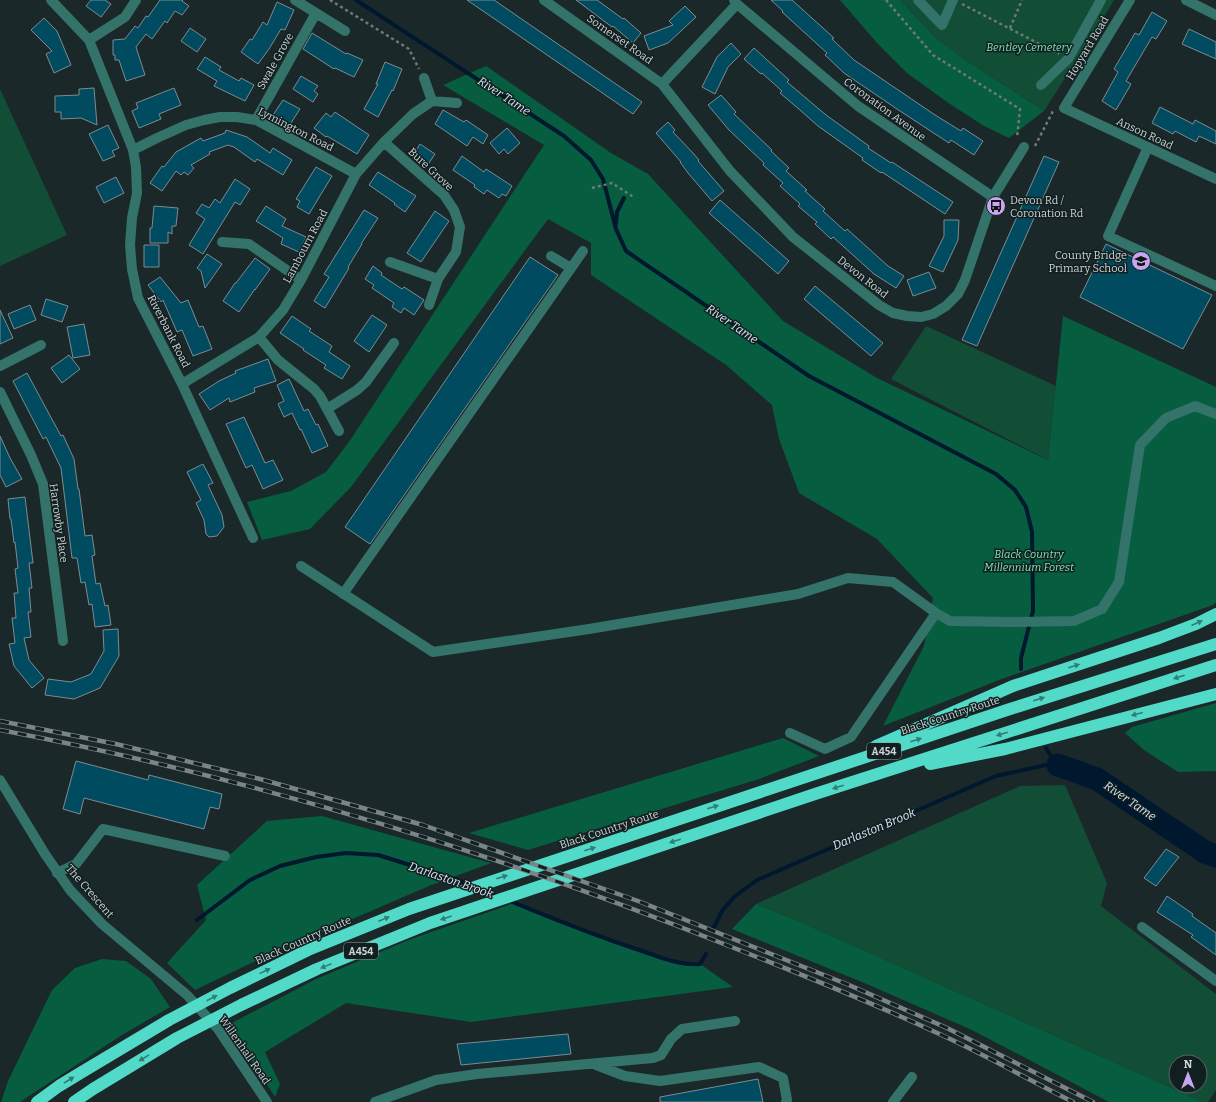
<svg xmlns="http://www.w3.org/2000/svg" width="1216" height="1102" font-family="Bitter,serif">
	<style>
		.green { fill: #124d35; fill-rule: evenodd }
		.forest { fill: #065d3f }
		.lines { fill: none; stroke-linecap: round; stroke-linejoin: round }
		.stream { stroke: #00182d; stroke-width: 4 }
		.river { stroke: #00182d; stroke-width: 23 }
		.building { fill: #004b5f; stroke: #7d8b91 }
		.path { stroke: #6e797a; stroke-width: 2.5; stroke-dasharray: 3 3; stroke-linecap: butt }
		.minor { stroke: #33736a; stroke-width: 10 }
		.highway { stroke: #52dac8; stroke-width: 12 }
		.rail-casing { stroke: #7b8587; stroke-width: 4.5 }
		.rail { stroke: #121f20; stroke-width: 3; stroke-dasharray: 9; stroke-linecap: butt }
		.oneway { fill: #327c74 }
		.labels { text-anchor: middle; stroke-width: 3; stroke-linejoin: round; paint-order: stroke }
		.shield { fill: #121f20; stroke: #949d9e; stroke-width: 1 }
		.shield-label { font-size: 10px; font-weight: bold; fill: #cbd3d4 }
		.street-label { font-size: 11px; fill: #cbd3d4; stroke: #121f20 }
		.park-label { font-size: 11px; font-style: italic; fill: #7de5b5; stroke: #121f20 }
		.poi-label { font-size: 11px; fill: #cbd3d4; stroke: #121f20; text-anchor: start }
		.water-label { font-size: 12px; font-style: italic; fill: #d6e5f2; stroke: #121f20 }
	</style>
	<rect width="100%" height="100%" fill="#1b282a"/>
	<path class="green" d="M900,0H1114L1096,30L1044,111L967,61L935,37Z
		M0,89L67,235L0,266Z
		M926,326L1056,386L1048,460L891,379Z
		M1065,785L1107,883L1101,906L1216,994V1090L1208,1102H1203L796,920L756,904L1020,786ZM1176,1062H1200V1086H1176Z"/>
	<path class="forest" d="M840,0H900L935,37L967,61L1044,111L1009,138L984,126L947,102L907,73L877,43Z
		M486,66L611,153L648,174L783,321L877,378L1048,460L1063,316L1216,387V602L1213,605L999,680L883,726L924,646L933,598L877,539L799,493L779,439L772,405L726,365L591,275V243L548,219L351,487L310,529L262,540L247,502L291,491L326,472L349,442L544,145L443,85Z
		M1216,703V771L1178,772L1144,750L1125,733L1132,727Z
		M783,738L819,756L759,779L528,850L469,833Z
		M322,816L491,863L429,886L262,958L195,990L167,963L206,920L197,885L267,821Z
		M514,903L593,934L672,961L691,965L700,964L733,987L471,1022L346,1003L265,1052L280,1084L275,1097L228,1025L316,979L411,939Z
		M756,904L796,920L1203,1102H1109L972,1030L862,982L732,929Z
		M102,959L126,961L151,979L170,1007L122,1035L20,1102H1L8,1081L52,990L75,968Z"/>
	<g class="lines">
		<path class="stream" d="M356,0L564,136L591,160L603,179L616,229L626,251L809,376L996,474L1015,490L1026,507L1032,532L1033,611L1021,658V669
			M616,224L617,212L624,198
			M1046,748L1052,758L1058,765
			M480,889L499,897
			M508,900C551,918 594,935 639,950C658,956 679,966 700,964L706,954
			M197,920L250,880L280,866L316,857L346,853L378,855L455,879L470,885
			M713,929L722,911L734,897L757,880L996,776L1046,765H1058"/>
		<path class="river" d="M1058,765L1097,779L1205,852L1216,856"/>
	</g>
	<path class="building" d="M91,0H105L111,4L101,17L86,6Z
		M160,0H183L182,1L189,6L182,15L175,11L167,23L165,21L152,39L146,34L136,47L145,75L126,81L119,60H115V55H113V40L125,39L135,26L138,28L146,16L148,17Z
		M467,0H494L642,102L633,114Z
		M576,0H597L623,19L624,18L641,33L633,43L613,26L612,27Z
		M771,0H792L834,38L832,39L854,60L935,115L961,131L963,128L983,141L974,155L951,140L949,143L900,111L844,73L825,55L827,53L782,12L783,11Z
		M277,2L294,10L285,30L281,29L269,49L258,64L241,52L250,39L252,40L263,22L267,25Z
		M685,6L696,17L668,43L649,50L644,36L673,25L669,21Z
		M1152,12L1167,21L1156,39L1152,37L1126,81L1131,84L1116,110L1102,101L1118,72L1114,69L1135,33L1139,35Z
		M44,18L57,31L71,65L54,73L46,54L52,51L31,30Z
		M190,28L206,39L197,52L181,41Z
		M1189,29L1216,42V59L1182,44Z
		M312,33L346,54L347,53L363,60L354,77L335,68L334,69L303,49Z
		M731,43L741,54L728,67L715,94L702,87L717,57Z
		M754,48L789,80L787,82L826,115L869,146L868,148L891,163L892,162L953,202L945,214L882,172L881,173L862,160L863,158L818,126L800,110L780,93L782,91L762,73L761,74L744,59Z
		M205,57L221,67L219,70L239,81L241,78L254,85L245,101L214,86L217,81L197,69Z
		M385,62L402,69L393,91L392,90L378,117L364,109L378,84H376Z
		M301,76L318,86L314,91L318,94L313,102L293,89Z
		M94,88L97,125L81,118L61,119V112H55V96L79,95V89Z
		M174,88L181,105L159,114L161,119L139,128L132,111L138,108L136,103Z
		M721,95L736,112L734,114L772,150L771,151L789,168L786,171L807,190L805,191L825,209L823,211L845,231L847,229L888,266L904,276L896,288L874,274L833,237L831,239L815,224L817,222L798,206L800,204L780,186L783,183L763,165L764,163L729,130L708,105Z
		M283,100L300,109L289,126L273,115Z
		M1160,107L1193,124L1195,120L1216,131V144L1199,136L1196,142L1175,131L1173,134L1152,123Z
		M443,110L464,122L466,120L488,135L483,144L473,137L467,146L435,124Z
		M335,112L369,135L357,154L327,136L326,137L314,128L326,113L331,117Z
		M668,122L675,130L673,132L692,152L699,160L698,161L724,191L712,201L688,173L680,162H681L656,133Z
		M108,125L119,148L112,151L115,156L103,161L89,134Z
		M507,128L520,143L508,154L504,149L499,154L490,143Z
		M226,130L247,137L270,153L273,148L292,160L283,175L257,159L255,162L234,147L228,145L209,152L210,154L191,165L194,168L188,175L184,172L181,175L176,171L162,191L150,183L162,166L164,167L176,152L201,138L203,141L225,133Z
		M420,144L435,154L427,166L412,157Z
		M462,156L484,172L486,169L512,186L506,196L502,194L499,198L487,190L484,194L474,187L475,185L453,170Z
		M1044,156L1059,162L977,346L962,340Z
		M316,167L332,176L309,214L297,207L300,201L296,199Z
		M378,172L416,196L405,212L394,204L395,203L369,185Z
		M116,177L124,193L104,203L96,187Z
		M235,179L250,189L240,205L235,202L203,254L189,245L205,219L196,213L202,204L209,208L215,199L220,203Z
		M720,200L789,261L778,274L709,213Z
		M154,206L178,208L176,226H172V234L168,232V243H150V228H152Z
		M266,206L286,219L282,226L306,237L299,252L281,244L283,238L256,221Z
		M364,210L378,218L361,244H362L348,267L349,268L325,308L314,301L329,277L324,274Z
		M435,211L449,221L421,262L407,253Z
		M944,220H959L958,240L943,272L929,266L944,236Z
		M1106,244L1212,295L1183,349L1080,297Z
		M144,245H159V267H144Z
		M207,254L222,264L205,288L201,271L197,268Z
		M530,257L558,275L370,544L345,527Z
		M255,258L270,269L255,290V289L239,312L223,301L235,283H236Z
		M373,266L382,273L381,275L402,289L404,287L424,300L414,315L404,308L401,313L392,307L394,303L372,288L374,285L365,279Z
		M929,272L936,288L913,296L907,280Z
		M160,277L181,303L188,300L199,327L203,326L212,349L193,356L182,330L177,332L163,300L161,302L148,285Z
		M815,286L883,343L871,356L804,299Z
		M46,299L68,306L62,322L41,315Z
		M30,305L36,320L14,329L8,314Z
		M0,310L13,338L0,344Z
		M372,315L387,325L369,352L354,341Z
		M292,316L311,329L309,331L332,346L329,352L350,366L342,379L324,368L326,365L303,350L304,349L280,333Z
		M84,324L90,355L73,358L67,327Z
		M69,355L80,369L62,383L51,368Z
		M268,359L276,381L254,388L255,392L230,402L229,398L210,410L199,394L219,381L236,373L235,371Z
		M27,373L61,436L63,435L74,459L78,489H79L85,536L92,535L95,555L92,556L96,584L100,583L105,606L108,605L111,625L95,627L92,604L89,605L85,582L81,583L77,558H72L61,468L46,437L43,439L13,381Z
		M289,379L304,411L308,409L316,425L318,424L328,446L312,453L301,429L300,430L292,413L284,417L278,404L284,401L277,385Z
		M244,417L265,463L273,460L283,480L263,489L252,465L246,468L226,424Z
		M0,436L10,458L22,479L6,487L0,475Z
		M203,464L213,483L208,485L222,515L224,527L217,536L209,537L206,534L204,520L196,503L201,500L187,472Z
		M25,497L33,563H29L32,588H29L31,612H28L31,637L24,638L29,660L44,678L32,688L14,666L9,644L15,643L12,618H16L14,593H18L15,569L18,568L15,542L14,543L11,519H10L8,499Z
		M118,629L119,656L100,688L74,699L45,695L48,679L71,682L91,674L104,651L103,630Z
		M76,761L148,780L149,775L222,794L219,809L210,807L204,829L84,798L80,814L63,809Z
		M1166,849L1179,857L1156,886L1144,878Z
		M1167,896L1193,914L1192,916L1216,933V955L1191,937L1193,935L1157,912Z
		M568,1034L571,1054L461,1065L457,1044Z
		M758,1079L763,1102H660V1097Z"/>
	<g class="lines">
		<path class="path" d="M330,0L409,49L419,69
			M886,0L933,55L1020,109L1017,138
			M962,4L1059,54
			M1010,28L1022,0
			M1035,146L1053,111L1054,110
			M592,188L612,183L635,198"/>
		<path class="minor" d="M51,0L89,40L133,150L136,167L137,193L132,218L130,245L132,269L138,298L182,384L253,538
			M295,0L345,31
			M544,0L662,84L730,171L793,237L879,305L893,313L907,316L921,317L933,314L946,306L958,294L965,280L993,197L1024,147
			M734,0L737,4L858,106L993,197
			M918,0L942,25L953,0
			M1130,0L1064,108L1216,179
			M1186,0L1216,15
			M89,40L125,17L136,0
			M424,78L432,101L457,103
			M662,84L737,4
			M1041,85L1068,59L1101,0
			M256,120L316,13
			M384,142L444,195L454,210L460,227L456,252L438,279L429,305
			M1148,147L1108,236L1216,286
			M133,150L157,138L186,125L204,120L220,117H237L256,120L356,174
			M222,242L249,244L301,280
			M551,256L571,268
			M390,262L438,279
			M259,337L278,360L314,389L320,396L339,431
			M0,366L41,345
			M182,384L259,337L283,310L301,280L356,174L384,142L413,114L432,101
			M0,392L31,455L43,484L63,641
			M327,409L357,390L366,382L394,343
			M301,566L433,652L589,629L798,594L848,578L893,582L936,613L950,621L1010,622L1074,621L1102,609L1119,582L1140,445L1166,418L1195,406L1216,414
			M343,594L583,251
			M790,733L825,749L851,737L936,613
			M0,780L45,854L70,890L102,924L187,995L218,1029L267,1102
			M57,873L76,864L103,829L225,856
			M1142,927L1216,981
			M596,1065L625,1076L660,1081L759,1067L783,1078L787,1100L786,1102
			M375,1102L436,1080L477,1074L653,1058L661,1055L671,1039L682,1029L735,1021
			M893,1102L912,1077"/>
		<path class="highway" d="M876,746L1013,686L1159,638L1196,624L1216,614
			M930,764L1005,749L1216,694
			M37,1102L59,1086L82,1072L169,1020L230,988L308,950L409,909L1010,709L1216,644
			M74,1102L93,1089L177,1038L241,1005L317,969L430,923L815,794L1216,665"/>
		<g class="rail-casing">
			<path id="rail" d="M0,721L116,744L260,779L423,825L638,901L849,985L947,1028L1093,1102
				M0,730C250,777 493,852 729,946C798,973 868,1001 935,1032C982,1053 1027,1079 1073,1102"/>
		</g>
		<use href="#rail" class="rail"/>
	</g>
	<defs><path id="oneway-solid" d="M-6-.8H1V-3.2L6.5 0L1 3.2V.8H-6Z"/></defs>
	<g class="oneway">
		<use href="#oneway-solid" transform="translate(1197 623) rotate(-24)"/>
		<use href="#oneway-solid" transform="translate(1074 666) rotate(-18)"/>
		<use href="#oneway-solid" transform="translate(1179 677) rotate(162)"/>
		<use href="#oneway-solid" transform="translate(1039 699) rotate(-18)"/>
		<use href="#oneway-solid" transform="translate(1137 714) rotate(165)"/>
		<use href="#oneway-solid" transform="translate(1002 734) rotate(162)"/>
		<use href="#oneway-solid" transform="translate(916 740) rotate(-18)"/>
		<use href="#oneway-solid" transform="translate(838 787) rotate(162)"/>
		<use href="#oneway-solid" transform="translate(713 807) rotate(-18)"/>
		<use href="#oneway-solid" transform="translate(675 841) rotate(162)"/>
		<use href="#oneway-solid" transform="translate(590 849) rotate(-18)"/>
		<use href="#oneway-solid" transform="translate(502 877) rotate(-18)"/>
		<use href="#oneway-solid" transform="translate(446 918) rotate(161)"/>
		<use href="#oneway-solid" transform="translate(384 919) rotate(-22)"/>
		<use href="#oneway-solid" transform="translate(326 966) rotate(158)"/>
		<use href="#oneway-solid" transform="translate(265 971) rotate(-26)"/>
		<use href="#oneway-solid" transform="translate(212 998) rotate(-28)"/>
		<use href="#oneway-solid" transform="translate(144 1058) rotate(149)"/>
		<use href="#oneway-solid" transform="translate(69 1080) rotate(-32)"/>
	</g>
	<defs>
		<g id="bus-disc" transform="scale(1)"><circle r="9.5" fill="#c8a5ef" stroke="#121f20"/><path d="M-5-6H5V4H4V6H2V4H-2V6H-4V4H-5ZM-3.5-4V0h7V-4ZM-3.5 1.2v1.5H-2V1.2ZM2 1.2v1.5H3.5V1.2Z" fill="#111"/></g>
		<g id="school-disc" transform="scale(1)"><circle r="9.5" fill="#c8a5ef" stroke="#121f20"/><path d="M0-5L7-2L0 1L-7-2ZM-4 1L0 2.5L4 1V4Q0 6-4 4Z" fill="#111"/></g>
	</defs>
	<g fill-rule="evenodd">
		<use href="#bus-disc" x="996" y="206"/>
		<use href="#school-disc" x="1141" y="261"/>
	</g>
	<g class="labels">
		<g class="shield">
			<rect x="867" y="743" width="34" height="16" rx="3"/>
			<rect x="344" y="943" width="34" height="16" rx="3"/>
		</g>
		<g class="shield-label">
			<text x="884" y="755">A454</text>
			<text x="361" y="955">A454</text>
		</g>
		<g class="street-label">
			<text transform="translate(620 39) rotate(35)" y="4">Somerset Road</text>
			<text transform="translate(1087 48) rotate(-59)" y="4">Hopyard Road</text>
			<text transform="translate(275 61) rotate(-61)" y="4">Swale Grove</text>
			<text transform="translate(885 109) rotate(36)" y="4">Coronation Avenue</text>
			<text transform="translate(296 129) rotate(27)" y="4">Lymington Road</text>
			<text transform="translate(1145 133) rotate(25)" y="4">Anson Road</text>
			<text transform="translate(431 169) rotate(43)" y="4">Bure Grove</text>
			<text transform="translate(305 246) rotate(-62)" y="4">Lambourn Road</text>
			<text transform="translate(863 277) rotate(38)" y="4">Devon Road</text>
			<text transform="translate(169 331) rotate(63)" y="4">Riverbank Road</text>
			<text transform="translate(59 523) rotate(82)" y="4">Harrowby Place</text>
			<text transform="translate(950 715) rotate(-18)" y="4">Black Country Route</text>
			<text transform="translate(609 829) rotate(-18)" y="4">Black Country Route</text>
			<text transform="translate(90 891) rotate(49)" y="4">The Crescent</text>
			<text transform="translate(303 940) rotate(-24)" y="4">Black Country Route</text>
			<text transform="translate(245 1050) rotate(55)" y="4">Willenhall Road</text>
		</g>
		<g class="park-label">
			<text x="1029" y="51">Bentley Cemetery</text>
			<text x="1029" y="558">Black Country<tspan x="1029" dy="13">Millennium Forest</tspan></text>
		</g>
		<g class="poi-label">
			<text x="1010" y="204">Devon Rd /<tspan x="1010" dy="13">Coronation Rd</tspan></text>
			<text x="1127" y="259" text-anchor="end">County Bridge<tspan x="1127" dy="13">Primary School</tspan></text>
		</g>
		<g class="water-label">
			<text transform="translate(504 96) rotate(33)" y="4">River Tame</text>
			<text transform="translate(732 324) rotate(34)" y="4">River Tame</text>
			<text transform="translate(1130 801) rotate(34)" y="4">River Tame</text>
			<text transform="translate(874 829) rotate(-23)" y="4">Darlaston Brook</text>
			<text transform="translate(451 880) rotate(19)" y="4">Darlaston Brook</text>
		</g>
	</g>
	<g transform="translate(1188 1074)"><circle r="19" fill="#121f20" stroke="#5c6768"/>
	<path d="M0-3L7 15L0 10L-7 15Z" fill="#c8a5ef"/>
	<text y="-6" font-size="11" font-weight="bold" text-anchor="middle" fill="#cbd3d4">N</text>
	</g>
</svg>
